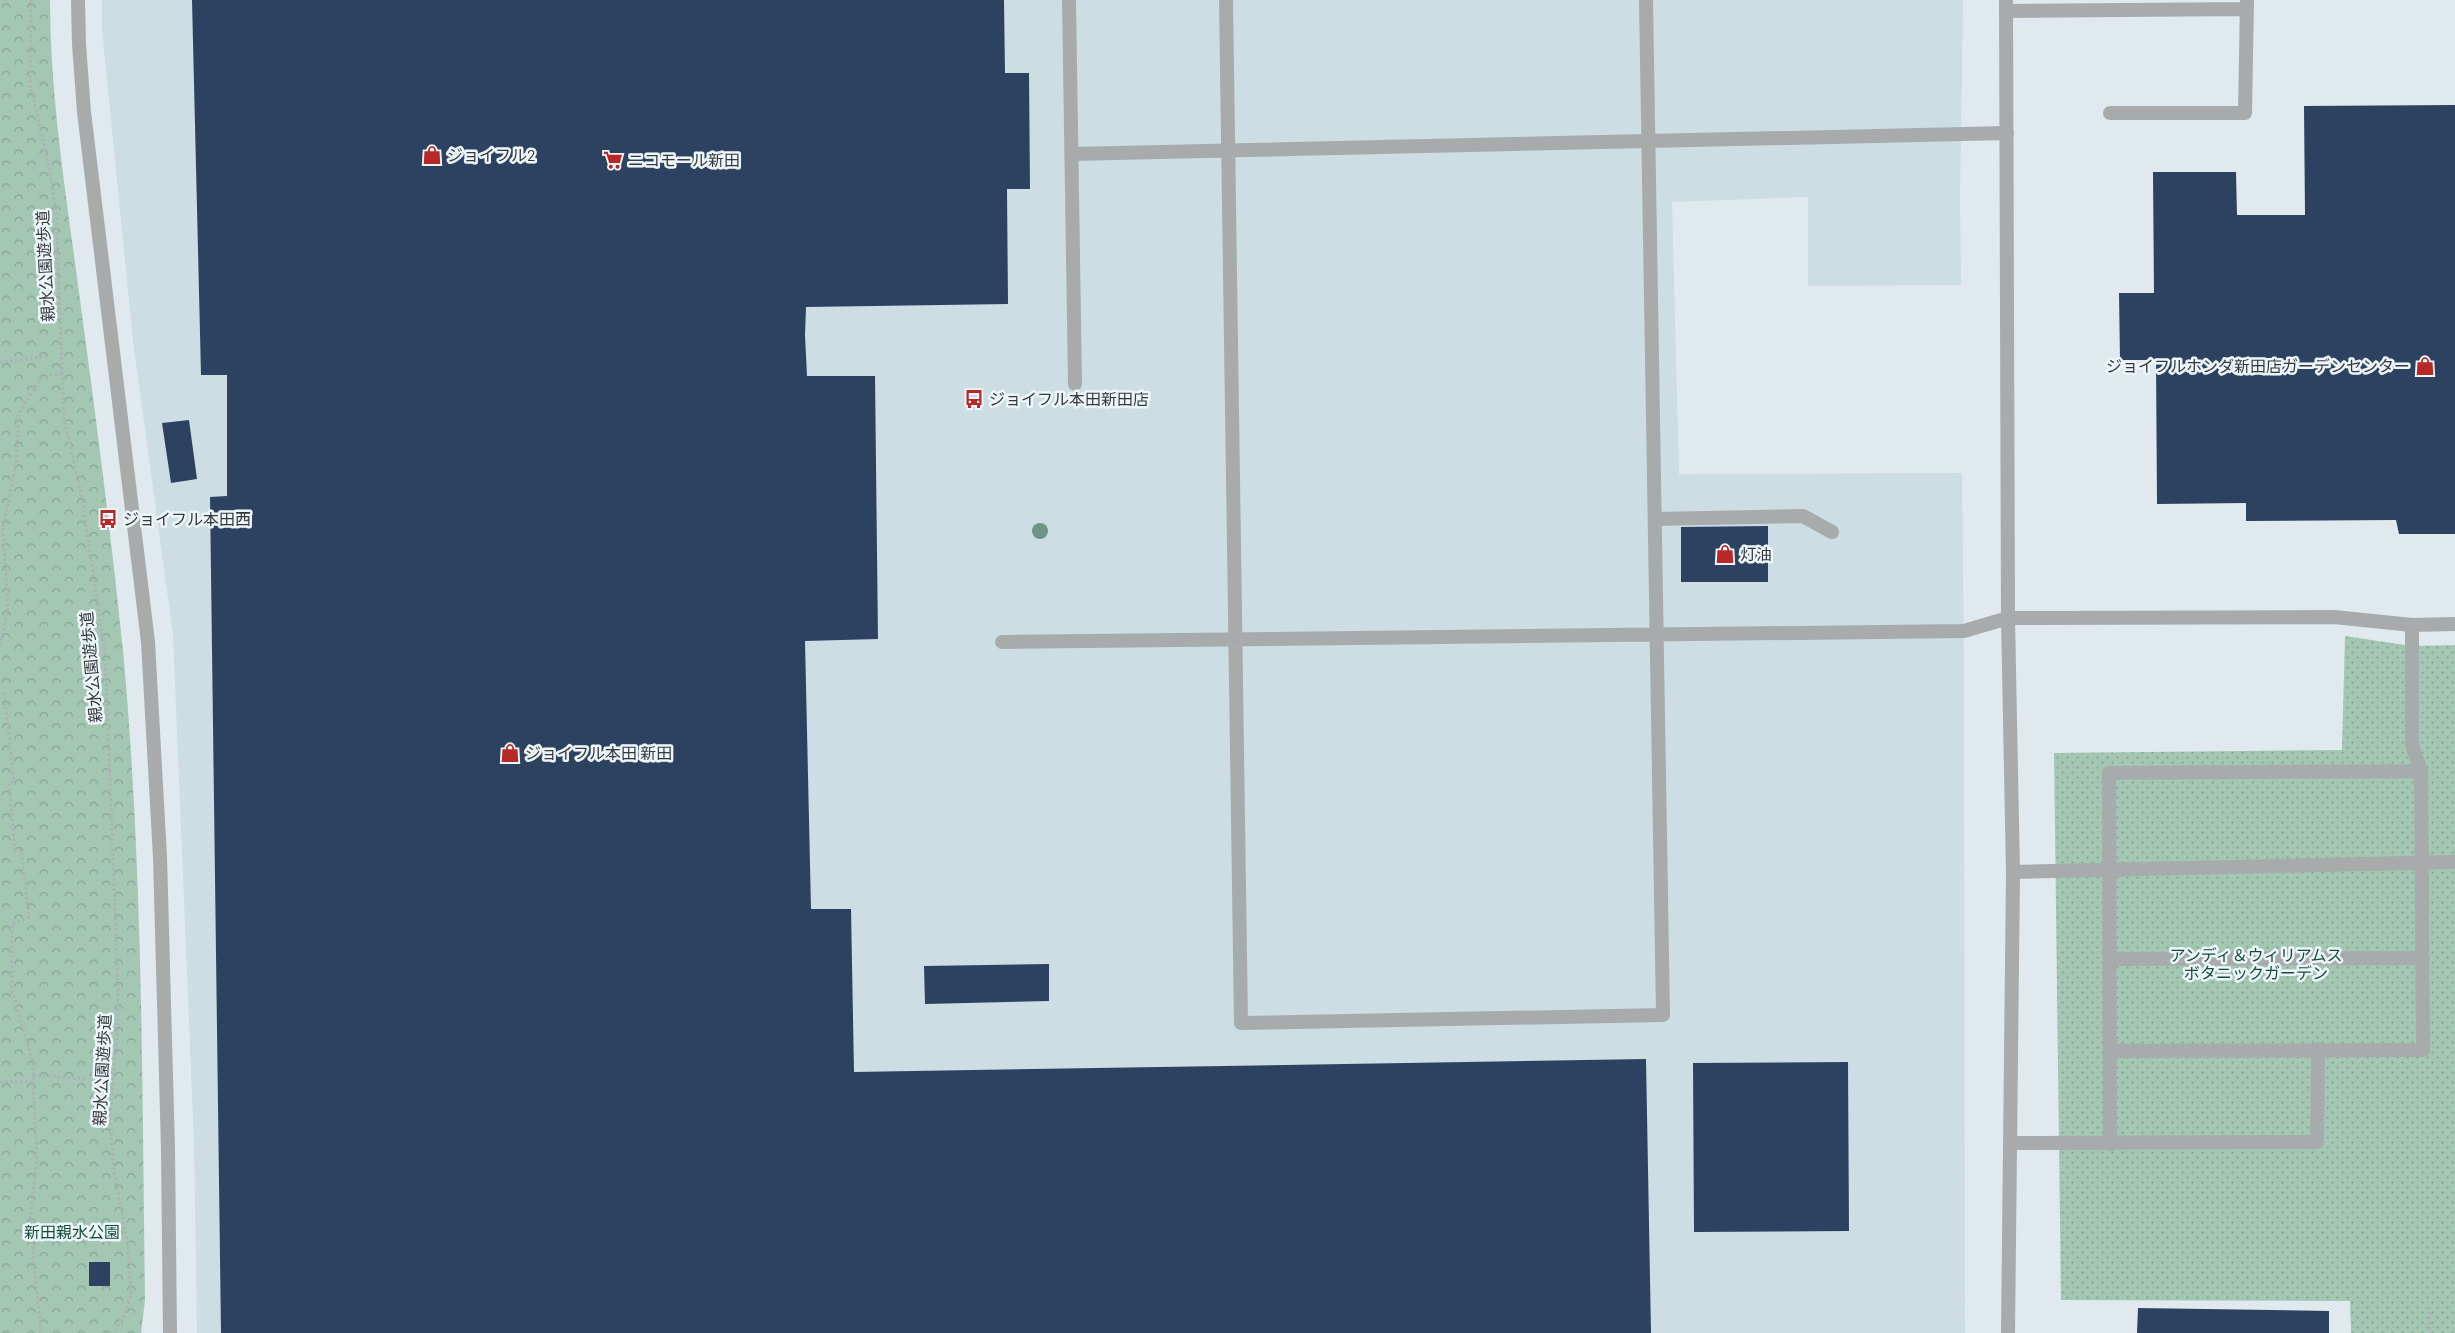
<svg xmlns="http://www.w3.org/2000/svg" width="2455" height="1333" font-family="Barlow,'Noto Sans JP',sans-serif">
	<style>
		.built { fill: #cddde4 }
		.park { fill: url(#park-crowns) }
		.garden { fill: url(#garden-dots) }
		.building { fill: #2d4261 }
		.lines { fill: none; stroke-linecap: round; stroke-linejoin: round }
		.path { stroke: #abb2b5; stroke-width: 3; stroke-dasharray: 2.5 2.5; stroke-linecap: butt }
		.service { stroke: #a7abab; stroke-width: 14 }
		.minor { stroke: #a7abab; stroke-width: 14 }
		.tertiary { stroke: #a7abab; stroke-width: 14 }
		.tree { fill: #709388 }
		.labels { text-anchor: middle; stroke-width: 5; stroke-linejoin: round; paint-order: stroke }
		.poi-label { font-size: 16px; fill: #35383a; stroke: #edf6fa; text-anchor: start }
		.street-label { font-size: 16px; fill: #35383a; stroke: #edf6fa }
		.park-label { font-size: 16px; fill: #154d35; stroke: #edf6fa }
	</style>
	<defs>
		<pattern id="park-crowns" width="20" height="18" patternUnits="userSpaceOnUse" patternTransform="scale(1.25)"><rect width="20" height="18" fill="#a4c7b4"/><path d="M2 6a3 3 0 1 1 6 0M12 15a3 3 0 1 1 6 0" fill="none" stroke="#86a393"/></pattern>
		<pattern id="garden-dots" width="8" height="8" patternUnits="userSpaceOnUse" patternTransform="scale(1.25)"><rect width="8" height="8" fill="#a4c7b4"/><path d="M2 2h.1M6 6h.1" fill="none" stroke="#86a393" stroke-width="1.8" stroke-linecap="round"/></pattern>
	</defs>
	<rect width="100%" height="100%" fill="#e0e9ed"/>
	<path class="built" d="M102,0H1963L1960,197L1961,285L1808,286V197L1672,202L1679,474L1962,473L1964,672L1965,1333H197L194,1142L173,635L133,341L102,30Z"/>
	<path class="park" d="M0,0H50C50,100 67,200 80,300C96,417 111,534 123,651C143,866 142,1084 145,1300L141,1333H0Z"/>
	<path class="garden" d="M2345,636L2411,646L2455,645V1333H2351L2350,1301L2061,1300L2054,753L2342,750Z"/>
	<path class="building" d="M192,0H1004L1005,73H1029L1030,189H1007L1008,304L806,307L805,335L807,376H875L878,639L805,641L811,909H851L854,1072L1646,1059L1651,1333H221L210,497L227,496V375H201Z
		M2455,105V534H2399L2396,520L2246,521V503L2157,504L2156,360H2120L2119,293H2154L2153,172H2236L2237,215H2305L2304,106Z
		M189,420L197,479L171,483L162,423Z
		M1768,526V582H1681V527Z
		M1049,964V1001L925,1004L924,966Z
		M1848,1062L1849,1231L1694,1232L1693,1063Z
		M89,1262H110V1286H89Z
		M2138,1308L2329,1311V1333H2137Z"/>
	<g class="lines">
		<path class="path" d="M31,0L30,84L48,161L56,211L64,419L82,498L105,654L118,989L117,1035L110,1116L114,1173L128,1246L131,1294L125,1314L114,1333
			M0,362L47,356
			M0,645L8,609L3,529L16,463L19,413L41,378L62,373
			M33,1075L87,1079
			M0,1082H33V1062L12,991V924L29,917L21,850H15L9,783L14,781L4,691
			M33,1082L37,1158L30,1221L41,1333
			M2429,1307L2430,1333"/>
		<path class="service" d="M1069,0L1075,384
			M1226,0L1241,1023L1663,1015L1646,0
			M2006,11L2247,9
			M2110,113H2245L2247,0
			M1072,154L2007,133
			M1655,519L1803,516L1832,532
			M1002,642L1964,631L2008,618
			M2013,872L2455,862
			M2110,959L2423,958
			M2110,1051L2423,1050L2421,771L2412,745V625
			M2011,1143L2317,1142L2318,1049
			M2110,1144L2109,773L2421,771"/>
		<path class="minor" d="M2008,618L2334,617L2412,625L2455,624"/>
		<path class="tertiary" d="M78,0L79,44L84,112L148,642L160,857L168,1149L170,1333
			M2006,0L2008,618L2013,872L2008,1333"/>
	</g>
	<circle class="tree" cx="1040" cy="531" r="8"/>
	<defs>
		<g id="shop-bare" transform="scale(1.5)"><path d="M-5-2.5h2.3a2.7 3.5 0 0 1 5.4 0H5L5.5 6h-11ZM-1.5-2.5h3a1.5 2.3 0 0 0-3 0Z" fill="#b82827" stroke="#edf6fa" stroke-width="2.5" paint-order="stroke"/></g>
		<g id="supermarket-bare" transform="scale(1.5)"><path d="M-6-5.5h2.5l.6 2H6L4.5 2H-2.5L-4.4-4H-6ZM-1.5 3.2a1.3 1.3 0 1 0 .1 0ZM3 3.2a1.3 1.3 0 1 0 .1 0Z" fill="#b82827" stroke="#edf6fa" stroke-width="2.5" paint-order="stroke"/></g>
		<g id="bus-bare" transform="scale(1.5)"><path d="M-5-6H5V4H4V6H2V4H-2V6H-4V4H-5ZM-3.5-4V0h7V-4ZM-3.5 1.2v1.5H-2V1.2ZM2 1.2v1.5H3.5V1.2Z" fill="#b82827" stroke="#edf6fa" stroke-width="2.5" paint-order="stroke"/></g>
	</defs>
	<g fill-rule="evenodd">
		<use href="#shop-bare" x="432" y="155"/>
		<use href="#supermarket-bare" x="613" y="160"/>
		<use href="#shop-bare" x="2425" y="366"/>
		<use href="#bus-bare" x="974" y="399"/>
		<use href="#bus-bare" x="108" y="519"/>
		<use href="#shop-bare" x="1725" y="554"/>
		<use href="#shop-bare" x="510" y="753"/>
	</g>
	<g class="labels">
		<g class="poi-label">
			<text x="447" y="161">ジョイフル2</text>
			<text x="628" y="166">ニコモール新田</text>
			<text x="2410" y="372" text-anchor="end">ジョイフルホンダ新田店ガーデンセンター</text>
			<text x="989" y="405">ジョイフル本田新田店</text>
			<text x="123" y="525">ジョイフル本田西</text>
			<text x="1740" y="560">灯油</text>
			<text x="525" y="759">ジョイフル本田 新田</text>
		</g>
		<g class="street-label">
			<text transform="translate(45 266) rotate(-93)" y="6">親水公園遊歩道</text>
			<text transform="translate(91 667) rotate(-95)" y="6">親水公園遊歩道</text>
			<text transform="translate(102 1070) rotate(-87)" y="6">親水公園遊歩道</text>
		</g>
		<g class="park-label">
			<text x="2256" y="961">アンディ＆ウィリアムス<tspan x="2256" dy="18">ボタニックガーデン</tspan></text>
			<text x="72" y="1238">新田親水公園</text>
		</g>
	</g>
</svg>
